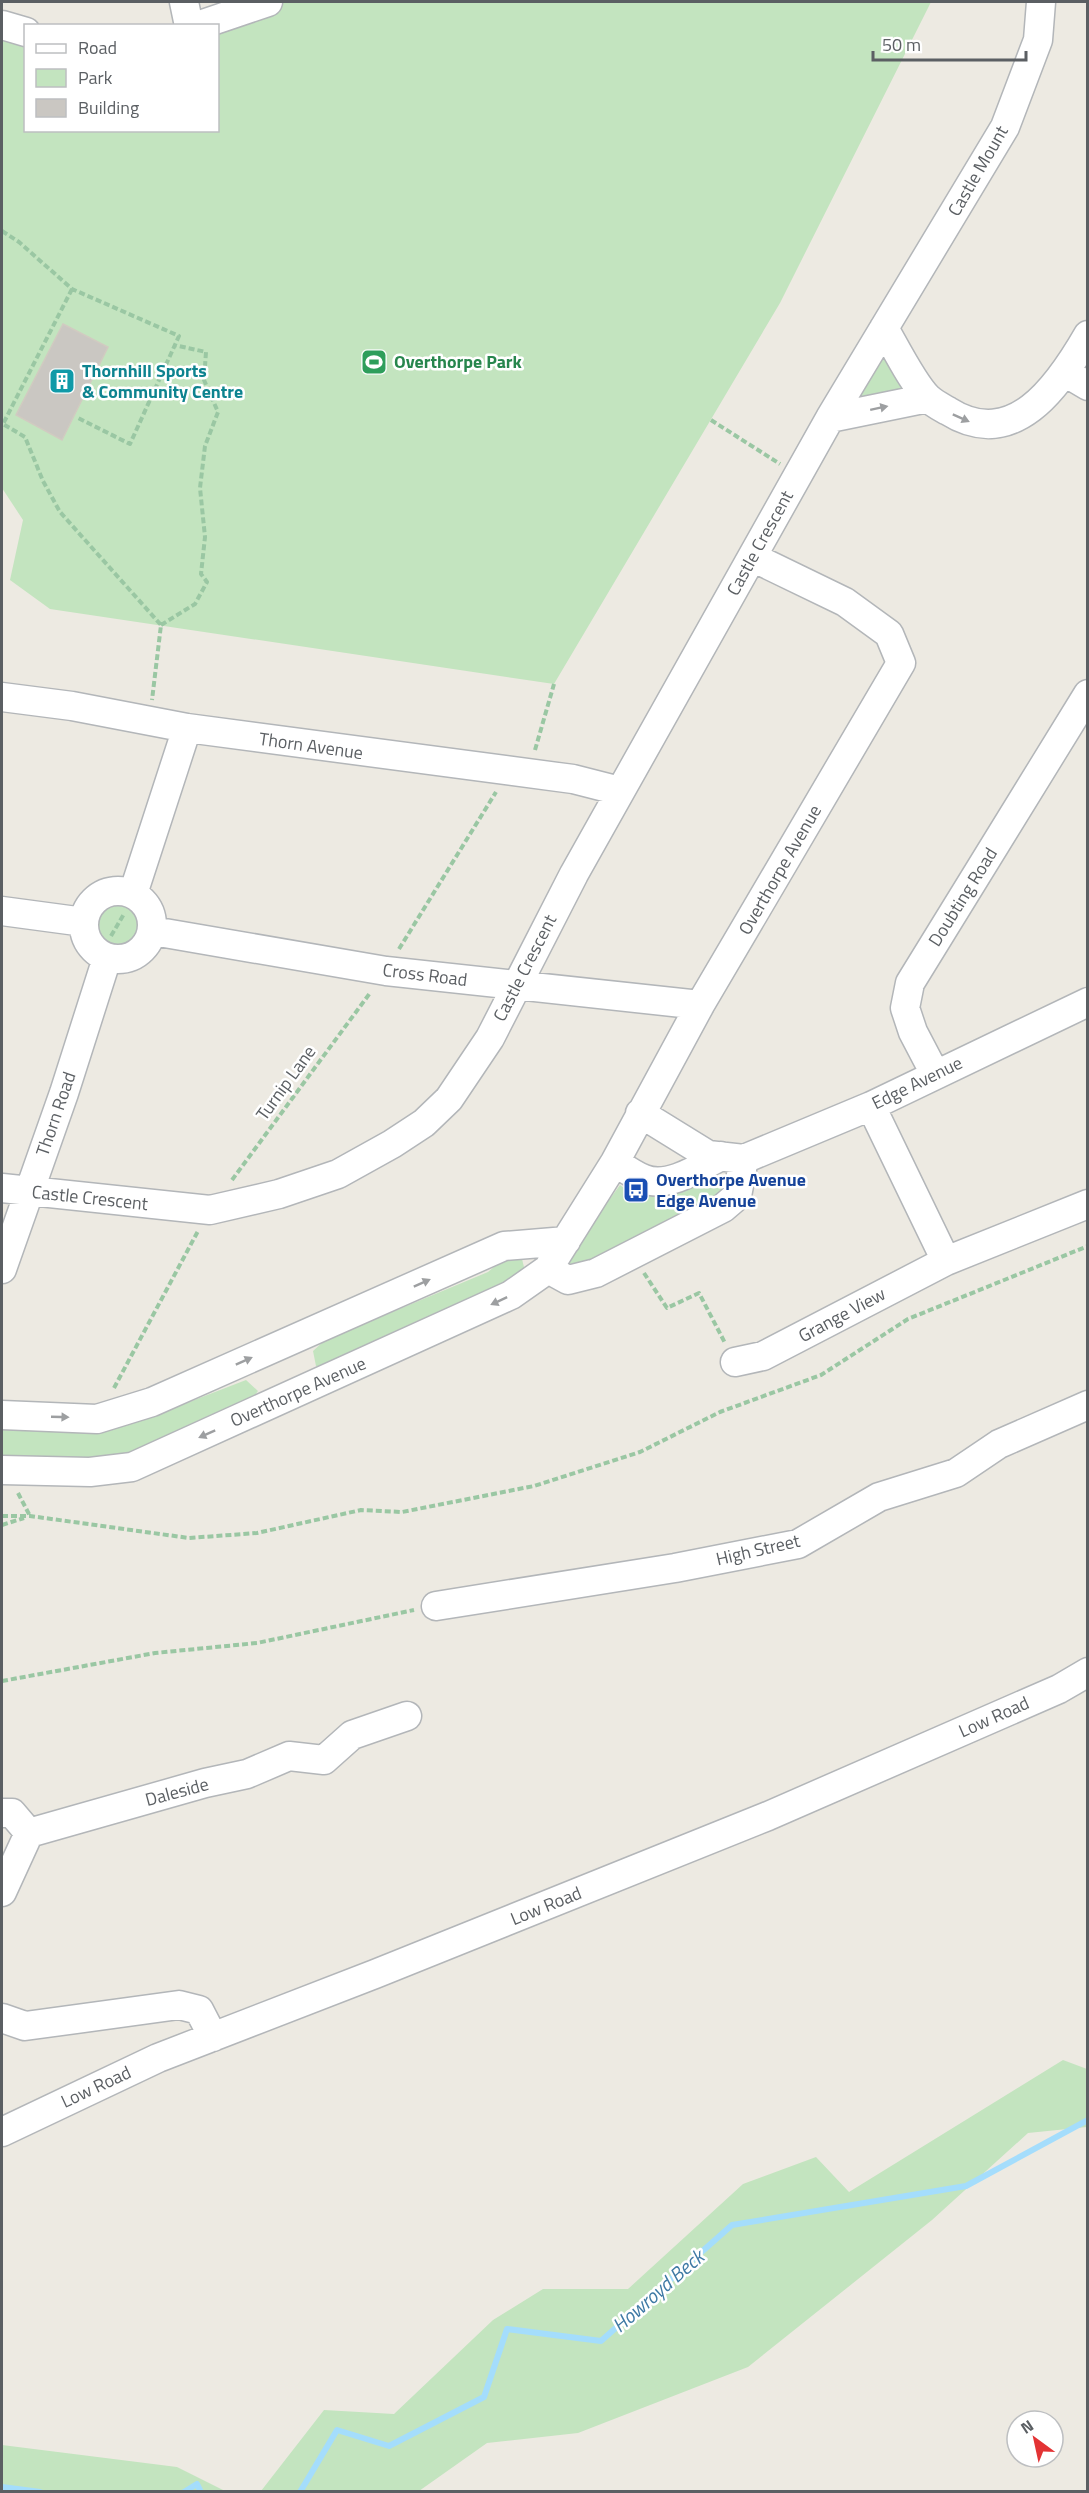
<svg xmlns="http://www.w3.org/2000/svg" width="1089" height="2493" font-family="'Titillium Web',sans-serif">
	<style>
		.green { fill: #c3e4bf }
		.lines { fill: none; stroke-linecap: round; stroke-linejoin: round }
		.stream { stroke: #a4ddfc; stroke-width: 6 }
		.building { fill: #cac7c2; stroke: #d1cbc1; stroke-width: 1.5 }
		.minor-casing { stroke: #b3b6b9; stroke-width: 31 }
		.path { stroke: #9ac7a3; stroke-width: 4; stroke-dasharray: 6 3; stroke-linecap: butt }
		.minor { stroke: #fff; stroke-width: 28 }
		.oneway { fill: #9d9fa1 }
		.labels { text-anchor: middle; stroke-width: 5; stroke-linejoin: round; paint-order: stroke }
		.street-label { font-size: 18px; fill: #5b5f63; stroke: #fff }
		.leisure-label { font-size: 18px; font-weight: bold; fill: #27864d; stroke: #fff; text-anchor: start }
		.culture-label { font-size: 18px; font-weight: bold; fill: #0d838f; stroke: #fff; text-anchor: start }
		.transit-label { font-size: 18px; font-weight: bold; fill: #164399; stroke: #fff; text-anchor: start }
		.water-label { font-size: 20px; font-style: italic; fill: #3f7aa5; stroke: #fff }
	</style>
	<rect width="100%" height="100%" fill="#edeae2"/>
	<path class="green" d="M270,2H931L780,303L554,684L50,609L10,580L23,520L2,488V25L25,32L26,130H218V26Z
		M884,328L928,398L830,418Z
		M84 925a34 34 0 1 1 68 0a34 34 0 1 1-68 0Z
		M715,1175L729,1180L720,1196L583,1266L568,1265L569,1255L620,1185L642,1202L647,1195Z
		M507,1256L522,1259L526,1275L329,1366H316L313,1351L325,1340L488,1272Z
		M246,1380L258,1391L252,1399L124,1458L2,1456V1424L168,1406L171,1409Z
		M1063,2060L1087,2069V2127L1028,2133L932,2220L748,2367L578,2433L487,2443L419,2491H261L324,2410L394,2414L493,2320L543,2289H628L743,2184L816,2157L849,2192Z
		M2,2445L177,2467L225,2491H2Z"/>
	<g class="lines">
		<path class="stream" d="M2,2487L40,2492
			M184,2492L197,2484L201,2492
			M300,2492L337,2430L389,2446L484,2397L507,2329L601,2341L732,2225L966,2186L1088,2120"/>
	</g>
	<path class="building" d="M63,324L108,347L62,440L16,415Z"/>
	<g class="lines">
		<g class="minor-casing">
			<path id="minor" d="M184,2L189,26
				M2,25L26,32
				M197,26L268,2
				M884,328C895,347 914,385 928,398C933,403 941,407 948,411C1013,452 1058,387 1088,335
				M1066,373L1088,386
				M830,418L928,398
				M2,697L72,706L187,728L573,779L620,791
				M84 925a34 34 0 1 1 68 0a34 34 0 1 1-68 0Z
				M133,894L187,728
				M2,911L84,922
				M153,931L386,971L700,1005
				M935,1074L913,1032L905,1008L910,983L1088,694
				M640,1113L708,1155L744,1159L871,1106L1088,1002
				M615,1162C624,1168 634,1175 644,1179C669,1189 700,1167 721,1156
				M2,1188L210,1210L279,1194L338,1174L392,1144L424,1123L449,1099L490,1038L574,874L830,418L1005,127L1038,40L1041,2
				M946,1261L1088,1204
				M2,1269L64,1093L107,958
				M548,1269L568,1280L596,1273L723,1208L737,1196L744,1159
				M735,1362L763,1356L946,1261L871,1106
				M2,1415L97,1419L152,1402L504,1246L566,1241
				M2,1470L90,1472L132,1467L511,1295L548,1269L615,1162L700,1005L901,663L889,634L845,602L752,557
				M436,1606L675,1568L798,1544L879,1497L956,1473L999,1444L1088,1405
				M2,1813H12L29,1833
				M2,1892L29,1833L205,1783L247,1774L289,1756L324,1760L352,1735L407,1716
				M2,2018L25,2026L179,2005L199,2010L213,2037
				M2,2132L158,2058L375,1974L768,1816L1059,1689L1088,1672"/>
		</g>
		<path class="path" d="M2,231L19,242L72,289L179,336L130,444L78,418
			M72,289L3,424L25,437L43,481L60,512L161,625L152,700
			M711,420L780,464
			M161,625L195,604L207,582L201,574L205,537L200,488L205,446L218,412L204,380L206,352L174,345
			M535,750L554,684
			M111,936L124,914
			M399,949L496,792
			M232,1180L370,993
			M644,1273L667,1308L699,1293L725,1343
			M114,1388L198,1231
			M18,1493L30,1516
			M2,1516H30L189,1538L257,1533L361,1510L402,1512L534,1486L640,1452L720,1412L821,1375L908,1319L1088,1246
			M2,1525L24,1518
			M2,1681L155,1653L257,1643L414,1610"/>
		<use href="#minor" class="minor"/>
	</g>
	<defs><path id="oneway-solid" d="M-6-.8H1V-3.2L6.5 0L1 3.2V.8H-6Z" transform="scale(1.5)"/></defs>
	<g class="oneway">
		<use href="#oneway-solid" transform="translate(879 408) rotate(-12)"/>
		<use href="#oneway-solid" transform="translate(961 418) rotate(24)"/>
		<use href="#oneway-solid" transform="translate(422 1283) rotate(-24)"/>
		<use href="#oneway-solid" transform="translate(499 1301) rotate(155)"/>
		<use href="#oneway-solid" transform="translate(244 1361) rotate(-24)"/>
		<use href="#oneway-solid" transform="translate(60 1417) rotate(2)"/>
		<use href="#oneway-solid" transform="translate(207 1434) rotate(156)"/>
	</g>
	<defs>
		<g id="stadium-square" transform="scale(1.35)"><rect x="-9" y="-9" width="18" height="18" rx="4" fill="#2e9e5b" stroke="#fff"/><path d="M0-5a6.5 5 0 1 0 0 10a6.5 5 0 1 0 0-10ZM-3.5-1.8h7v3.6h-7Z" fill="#fff"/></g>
		<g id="building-square" transform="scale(1.35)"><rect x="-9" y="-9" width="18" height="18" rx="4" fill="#0f9aa8" stroke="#fff"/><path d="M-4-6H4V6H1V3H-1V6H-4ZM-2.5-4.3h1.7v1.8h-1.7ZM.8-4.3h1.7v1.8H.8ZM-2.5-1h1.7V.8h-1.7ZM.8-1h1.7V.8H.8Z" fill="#fff"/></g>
		<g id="bus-square" transform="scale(1.35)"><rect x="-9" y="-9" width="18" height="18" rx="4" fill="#1a4fb4" stroke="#fff"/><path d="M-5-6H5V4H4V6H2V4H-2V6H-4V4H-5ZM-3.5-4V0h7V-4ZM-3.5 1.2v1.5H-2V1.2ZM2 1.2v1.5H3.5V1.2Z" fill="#fff"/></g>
	</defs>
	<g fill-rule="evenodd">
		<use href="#stadium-square" x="374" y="362"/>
		<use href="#building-square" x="62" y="381"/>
		<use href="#bus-square" x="636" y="1190"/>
	</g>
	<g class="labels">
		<g class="street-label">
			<text transform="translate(978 171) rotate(-60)" y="6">Castle Mount</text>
			<text transform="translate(760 543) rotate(-61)" y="6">Castle Crescent</text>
			<text transform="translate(311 746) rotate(8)" y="6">Thorn Avenue</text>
			<text transform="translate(780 870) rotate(-60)" y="6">Overthorpe Avenue</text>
			<text transform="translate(963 897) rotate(-58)" y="6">Doubting Road</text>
			<text transform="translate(525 968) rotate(-63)" y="6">Castle Crescent</text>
			<text transform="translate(425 975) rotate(7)" y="6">Cross Road</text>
			<text transform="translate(286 1083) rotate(-54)" y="6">Turnip Lane</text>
			<text transform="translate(917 1083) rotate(-26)" y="6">Edge Avenue</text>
			<text transform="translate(56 1114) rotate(-71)" y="6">Thorn Road</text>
			<text transform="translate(90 1198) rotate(6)" y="6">Castle Crescent</text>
			<text transform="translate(842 1315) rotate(-28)" y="6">Grange View</text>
			<text transform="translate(298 1392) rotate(-24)" y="6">Overthorpe Avenue</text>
			<text transform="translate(758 1550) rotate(-13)" y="6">High Street</text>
			<text transform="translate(994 1717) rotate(-24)" y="6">Low Road</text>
			<text transform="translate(177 1792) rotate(-15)" y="6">Daleside</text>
			<text transform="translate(546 1906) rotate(-22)" y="6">Low Road</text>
			<text transform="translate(96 2087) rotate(-25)" y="6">Low Road</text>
		</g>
		<g class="leisure-label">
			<text x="394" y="368">Overthorpe Park</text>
		</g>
		<g class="culture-label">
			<text x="82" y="377">Thornhill Sports<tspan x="82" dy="21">&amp; Community Centre</tspan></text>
		</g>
		<g class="transit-label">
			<text x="656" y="1186">Overthorpe Avenue<tspan x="656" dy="21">Edge Avenue</tspan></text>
		</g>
		<g class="water-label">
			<text transform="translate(658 2291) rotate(-41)" y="7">Howroyd Beck</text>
		</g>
	</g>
	<rect width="1089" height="2493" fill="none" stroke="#5b5f63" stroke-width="6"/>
	<rect x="24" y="24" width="195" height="108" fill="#ffffff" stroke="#bdbfc1" stroke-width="1.5"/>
	<rect x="36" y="44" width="30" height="9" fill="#ffffff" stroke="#bdbfc1" stroke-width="1.5"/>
	<text x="78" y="54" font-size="18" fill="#5b5f63">Road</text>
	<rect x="36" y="69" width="30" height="18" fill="#c3e4bf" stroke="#bdbfc1" stroke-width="1.5"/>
	<text x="78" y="84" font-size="18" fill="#5b5f63">Park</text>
	<rect x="36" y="99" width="30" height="18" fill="#cac7c2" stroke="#bdbfc1" stroke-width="1.5"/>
	<text x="78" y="114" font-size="18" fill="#5b5f63">Building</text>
	<g transform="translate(1035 2439) rotate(327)"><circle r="28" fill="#ffffff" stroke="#bdbfc1" stroke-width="1.5"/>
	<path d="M0-4.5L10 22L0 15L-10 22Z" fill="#e33334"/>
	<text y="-9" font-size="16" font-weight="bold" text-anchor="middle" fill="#5b5f63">N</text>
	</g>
	<path d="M873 51v9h153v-9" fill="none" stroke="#5b5f63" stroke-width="3"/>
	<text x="882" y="51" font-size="18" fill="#5b5f63" stroke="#ffffff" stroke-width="4.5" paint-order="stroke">50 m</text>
</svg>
